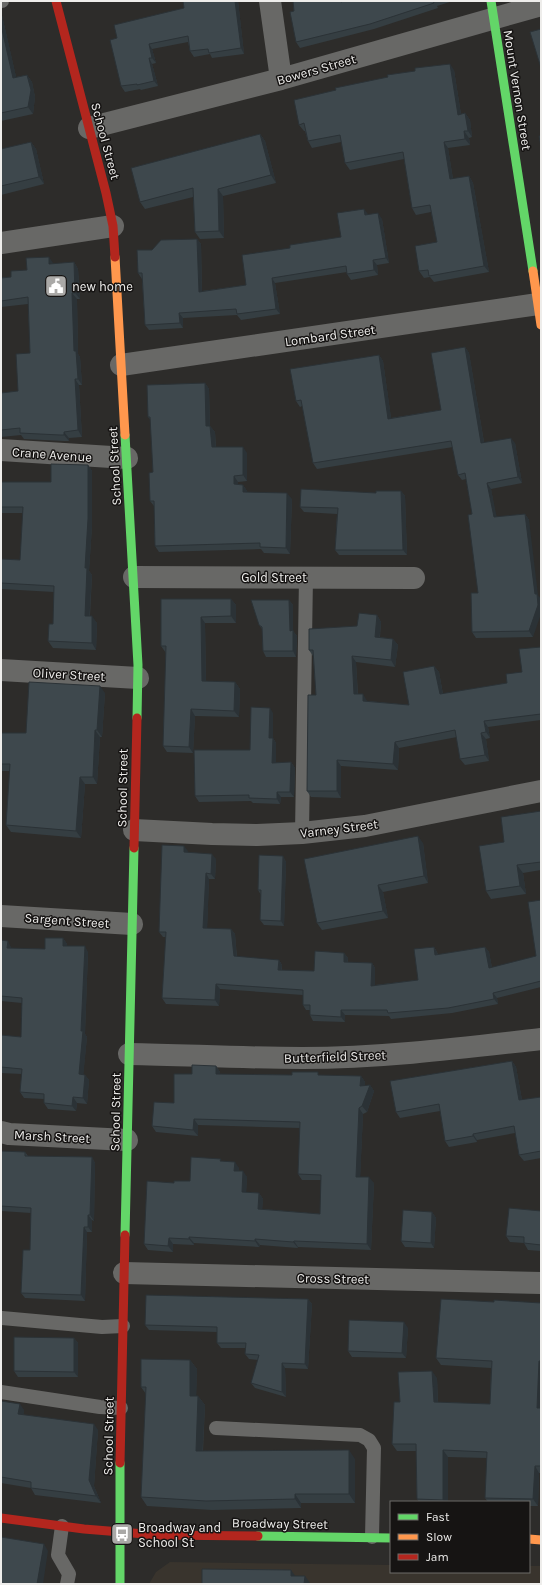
<svg xmlns="http://www.w3.org/2000/svg" width="542" height="1585" font-family="Karla,sans-serif">
	<style>
		.built { fill: #39342d }
		.lines { fill: none; stroke-linecap: round; stroke-linejoin: round }
		.lane { stroke: #686866; stroke-width: 14 }
		.street { stroke: #686866; stroke-width: 22 }
		.fast { stroke: #63d668; stroke-width: 9 }
		.slow { stroke: #ff974d; stroke-width: 9 }
		.jam { stroke: #b3261e; stroke-width: 9 }
		.wall { fill: #353e42 }
		.shaded-wall { fill: #2b3236 }
		.building { fill: #3e484d; stroke: #2b3236 }
		.labels { text-anchor: middle; stroke-width: 3; stroke-linejoin: round; paint-order: stroke }
		.street-label { font-size: 13px; fill: #eeedeb; stroke: #161413 }
		.poi-label { font-size: 13px; fill: #eeedeb; stroke: #161413; text-anchor: start }
	</style>
	<rect width="100%" height="100%" fill="#2d2c2a"/>
	<path class="built" d="M170,1562L391,1565V1572H529V1566H541V1584H149L156,1572Z"/>
	<g class="lines">
		<path class="lane" d="M1,1H2
			M302,833L306,577
			M2,1318L102,1327L123,1326
			M1,1392L100,1407L121,1408
			M216,1428L360,1435L369,1440L374,1448L372,1537
			M62,1526L58,1555L69,1574L67,1584"/>
		<path class="street" d="M270,1L281,79
			M89,128L281,79L541,5
			M1,243L113,226
			M121,365L538,304
			M1,450L127,458
			M134,577L414,578
			M1,670L138,678
			M134,830L212,834L257,835L302,833L365,826L541,791
			M1,916L132,924
			M129,1054C187,1055 245,1058 302,1058C382,1058 462,1048 541,1039
			M1,1132L9,1134L127,1140
			M124,1273L541,1283"/>
		<path class="fast" d="M491,1L533,271
			M125,435L138,665L137,718
			M125,1235L134,848
			M120,1463V1584
			M258,1536L391,1538"/>
		<path class="slow" d="M115,257L125,435
			M533,271L541,325
			M529,1539L541,1540"/>
		<path class="jam" d="M56,1L106,193L113,226L115,257
			M134,848L137,718
			M120,1463L125,1235
			M1,1518L84,1529L157,1535L258,1536"/>
	</g>
	<path class="wall" d="M238,1L244,54L212,58L210,54L194,57L190,51L188,42L152,49L156,63L152,64L158,86L141,90L140,89L125,92L121,86L117,38L184,8Z
		M293,1H453L437,6L438,8L374,29L300,48L296,42Z
		M1,11L16,77L27,75L32,82L35,97L33,114L1,121Z
		M454,70L461,114L465,113L470,120L472,137L469,138L470,145L448,148L453,179L469,176L473,183L489,272L434,282L430,277L424,278L419,271L437,242L431,212L416,215L412,208L404,159L350,170L345,163L341,142L312,148L308,141L305,131H304L299,125Z
		M260,134L265,141L276,183L223,196L224,238L200,239L195,232L193,197L145,209L140,202Z
		M31,142L36,149L44,184L1,195V149Z
		M368,214V215L382,219L389,263L377,265L378,275L351,280L347,274V272L275,283L280,314L241,320L237,315L183,318V328L149,330L145,325L142,279L138,273L152,250L197,239L201,244L202,291L246,285L290,248L341,237Z
		M74,262L78,269L80,299H77L78,354L80,357L82,385H79L82,437L69,438V441H64L24,439L21,435L1,437V393L18,391L30,353L28,304L1,307V278L11,277L27,270L53,264Z
		M465,347L469,353L484,442L515,443L522,483L491,489L496,517L525,514L529,520L533,637L476,638L472,632L478,593L472,514L466,479L462,480L458,475L453,447L317,469L313,463L302,406L300,407L296,401L379,355L383,361L391,418L441,410Z
		M205,383L209,389L210,426L215,432L216,447L247,453V481L238,482V484L243,485L247,491V492L292,499L290,554L264,553L261,549L159,552L155,546L154,506L150,501L153,472L151,420L148,417Z
		M88,465L92,471V526L89,571L92,575L90,616L97,623L96,650L53,648L48,641L53,624L54,592L1,589V559L20,560L23,513H1V482H51Z
		M401,491L405,496L407,555H339L335,550L337,514L304,512L300,507L376,493Z
		M161,599H231L236,605V623H205L206,681L235,682L240,689L239,717L195,716L193,753L167,752L163,746L166,653L161,646Z
		M289,600L293,605V631L297,636L296,657H266L263,651L262,629L259,625Z
		M377,615L381,622L380,637L393,639L398,645L395,667L356,662L358,694L367,701L409,705L434,666L439,672L443,694L507,683L522,672L541,647V720L488,727L490,738L486,739L489,761L465,765L460,759L457,737L399,748L398,770L341,766V798L311,797L307,791L316,695L313,656L309,650L357,626Z
		M105,693L102,737H100L97,784H85L81,838L11,832L6,825L10,771H1V733H26Z
		M273,713V738L276,743V763L291,762L295,768L294,797H281L280,804L253,803L251,801L199,802L195,796L250,750Z
		M541,811V870L523,873L526,894L491,899L486,891L504,842Z
		M423,843L428,883L383,892L388,918L322,930L317,923Z
		M188,851L187,853L216,859L215,879H209L207,928L231,929L235,934L237,957L279,960L282,965V970L314,971L344,953L348,958V962L372,963L375,968V985L418,980L434,947L437,952L438,955L485,947L489,952L492,968L536,956L541,900V987L497,998L498,1004L452,1013L391,1019L389,1016L345,1015V1022L313,1021L310,1015V1010H306L303,1005V995L220,989L219,1006L166,1004L162,998L166,937H163L159,932Z
		M283,856L286,862L284,926L264,925L260,920L261,895L258,890Z
		M63,938L67,944V946L88,952L85,1034L87,1037L83,1075H85L89,1080L87,1104L77,1103L76,1111L48,1109L44,1103V1099L24,1098L20,1092L22,1074L1,1073V1035L21,1037L22,1003L1,1001V940L11,947V948L45,949Z
		M512,1061L516,1067L522,1100L541,1097V1158L524,1161L519,1155L515,1133L477,1140V1142L449,1147L445,1141L440,1111L400,1118L396,1112Z
		M216,1066L220,1072V1074L361,1076L365,1082V1086L370,1085L374,1091L367,1112L363,1114L360,1177L374,1183L371,1250L298,1247V1248L260,1245L259,1247L194,1243V1245L173,1244V1252L148,1250L144,1244L174,1183L190,1181L222,1161L239,1168V1171L247,1177L246,1192L259,1193L263,1199L262,1209L320,1214L321,1180H302L298,1174L300,1128L198,1125V1136L156,1132L152,1126L174,1103L192,1074Z
		M1,1151L25,1152L28,1156L92,1157L95,1163L94,1221L92,1220V1232H87L85,1301L25,1298L21,1293L30,1250L31,1213L1,1211Z
		M541,1211V1251L528,1250L524,1243L510,1242L506,1236Z
		M432,1212L436,1218L434,1248L405,1247L401,1241Z
		M308,1299L312,1304L308,1369L285,1368L286,1397L255,1388L251,1383L258,1360L249,1359L245,1354L246,1348H221L217,1343V1332L149,1330L145,1325Z
		M494,1302L541,1303V1473H539L538,1506H529V1502H488L485,1498L487,1458L448,1457V1502H419L417,1499L416,1451H397L392,1444L400,1402L437,1378L438,1402L490,1404L491,1368L441,1365L436,1358Z
		M408,1328L406,1358L352,1357L348,1351Z
		M74,1338L78,1343V1377H18L14,1371Z
		M190,1360L197,1369L196,1396H198L205,1405L203,1451L355,1459V1503H301V1508L212,1510L147,1506L141,1497L146,1394L141,1387Z
		M1,1401L24,1410L23,1415L98,1430L94,1486L101,1503L35,1495L31,1488L1,1483Z"/>
	<path class="shaded-wall" d="M235,1H238L244,54L241,48Z
		M1,11L18,85L13,78L1,25Z
		M149,44L152,49L156,63L152,58Z
		M149,58L152,64L158,86L154,81Z
		M450,64L454,70L462,121L458,115Z
		M27,75L32,82L35,97L33,114L28,107Z
		M465,113L470,120L472,137L468,131Z
		M464,131L469,138L470,145L465,139Z
		M260,134L265,141L276,183L271,175Z
		M31,142L36,149L44,184L39,177Z
		M444,142L448,148L454,186L450,179Z
		M469,176L473,183L489,272L484,266Z
		M218,189L223,196L224,238L219,231Z
		M364,209L368,214L369,221L365,215Z
		M378,213L382,219L389,263L386,258Z
		M197,239L201,244L202,297L199,292Z
		M49,257L53,263L49,264Z
		M373,260L377,265L378,275L374,270Z
		M74,262L78,269L80,299L75,293Z
		M272,278L275,283L280,314L276,309Z
		M72,293L77,299L78,354L80,357L82,385L78,379L74,351Z
		M179,313L183,318V328L180,323Z
		M465,347L469,353L485,449L481,443Z
		M379,355L383,361L392,425L388,419Z
		M75,379L79,385L82,437L78,430Z
		M205,383L209,389L210,432L206,426Z
		M210,426L215,432L216,453L212,447Z
		M64,432L69,438V441L64,435Z
		M511,438L515,443L522,483L518,477Z
		M243,447L247,453V481L243,475Z
		M88,465L92,471V526L89,571L92,575L89,623L85,616V568Z
		M234,476L238,482V490L234,484Z
		M487,483L491,489L498,523L494,517Z
		M243,485L247,491V498L243,492Z
		M401,491L405,496L407,555L403,550Z
		M287,493L292,499L290,554L286,548Z
		M525,514L529,520L538,595L541,599V614L533,637L529,631L535,594Z
		M231,599L236,605V623L231,616Z
		M289,600L293,605V631L297,636L296,657L293,651L290,631Z
		M377,615L381,622L379,643L375,637Z
		M92,616L97,623L96,650L92,643Z
		M201,617L205,623L206,687L202,681Z
		M393,639L398,645L395,667L391,660Z
		M352,656L356,662L358,701L354,694Z
		M434,666L439,672L444,701L440,694Z
		M235,682L240,689L239,717L234,711Z
		M100,686L105,693L102,737L97,730Z
		M363,694L367,701V707L363,701Z
		M270,708L273,713V738L276,743V768L272,763L269,738Z
		M191,709L195,716L193,753L189,747Z
		M484,721L488,727L490,738L486,732Z
		M95,730L100,737L97,784L93,777Z
		M481,733L486,739L489,761L485,755Z
		M395,742L399,748L398,770L393,764Z
		M337,760L341,766V798L337,791Z
		M291,762L295,768L294,797L290,792Z
		M80,777L85,784L81,838L76,831Z
		M277,792L281,797L280,804L277,799Z
		M418,836L423,843L428,883L424,876Z
		M184,846L188,851L187,858L184,852Z
		M212,854L216,859L215,879L211,874Z
		M283,856L286,862L284,926L281,921Z
		M517,865L523,873L526,894L520,886Z
		M206,873L209,879L207,933L203,928Z
		M378,885L383,892L388,918L383,911Z
		M231,929L235,934L237,962L234,956Z
		M63,938L67,944V951L63,946Z
		M8,941L11,947V953L7,948Z
		M85,946L88,952L85,1034L87,1037L83,1080L79,1074L81,1031Z
		M434,947L437,952L439,961L435,955Z
		M485,947L489,952L493,973L489,968Z
		M344,953L348,958L347,967L344,962Z
		M279,960L282,965L281,975L278,970Z
		M372,963L375,968V991L371,986Z
		M216,984L220,989L219,1006L215,1000Z
		M493,993L497,998L498,1004L494,999Z
		M341,1010L345,1015V1022L341,1017Z
		M512,1061L516,1067L523,1106L519,1100Z
		M216,1066L220,1072V1080L216,1074Z
		M85,1075L89,1080L87,1104L83,1098Z
		M361,1076L365,1082V1092L360,1086Z
		M370,1085L374,1091L367,1112L362,1106Z
		M73,1097L77,1103L76,1111L72,1106Z
		M359,1108L363,1114L360,1183L356,1177Z
		M194,1119L198,1125V1136L193,1130Z
		M473,1134L477,1140V1142L473,1136Z
		M92,1157L95,1163L94,1221L90,1215Z
		M235,1162L239,1168V1177L234,1171Z
		M243,1171L247,1177L246,1198L242,1192Z
		M369,1177L374,1183L371,1250L367,1244Z
		M259,1193L263,1199L262,1215L258,1209Z
		M432,1212L436,1218L434,1248L431,1243Z
		M88,1215L92,1220V1232L88,1227Z
		M84,1227L87,1232L85,1301L81,1295Z
		M189,1237L194,1243V1245L189,1239Z
		M169,1238L173,1244V1252L168,1246Z
		M255,1239L260,1245L259,1247L255,1241Z
		M294,1241L298,1247V1248L293,1242Z
		M308,1299L312,1304L308,1369L305,1364Z
		M404,1322L408,1328L406,1358L402,1353Z
		M74,1338L78,1343V1377L74,1372Z
		M190,1360L197,1369L196,1405L190,1396Z
		M539,1361L541,1364V1414L537,1408Z
		M282,1363L285,1368L286,1397L282,1392Z
		M432,1371L437,1378L438,1409L434,1402Z
		M198,1396L205,1405L202,1460L196,1451Z
		M20,1404L24,1410L23,1421L18,1414Z
		M94,1424L98,1430L94,1486L101,1503L96,1496L89,1480Z
		M349,1450L355,1459V1503L349,1494Z
		M443,1450L448,1457V1502H444L443,1500Z
		M535,1466L539,1473L538,1506L533,1499Z
		M295,1494L301,1503V1508L295,1499Z
		M44,1544L48,1551L43,1584H37Z
		M291,1570L296,1577L291,1576Z
		M305,1576L310,1583V1584H304Z"/>
	<path class="building" d="M183,1H235L241,48L209,53L208,49L190,51L188,36L149,44L152,58H149L154,81L137,85V84L121,86L110,40L117,38L114,25L184,8Z
		M293,1H341V2L344,1H433L434,3L370,24L296,42L290,12L294,11Z
		M1,25L13,78L27,75L31,90L28,107L1,113Z
		M541,29V68L530,32Z
		M450,64L458,115L465,113L468,131H464L465,139L444,142L450,179L469,176L484,266L429,276L428,270L419,271L415,246L437,242L430,205L412,208L403,152L345,163L340,135L308,141L304,123L299,125L294,100L336,90L335,88L388,77L387,75L415,71V68Z
		M260,134L271,175L218,189L219,231L195,232L193,188L140,202L131,168Z
		M539,136H541V147Z
		M31,142L39,177L1,186V149Z
		M364,209L365,215L378,213L386,258L373,260L374,270L347,274L346,266L272,278L276,309L237,314L236,309L179,313L180,323L145,325L142,273H138L137,250H152L161,240L197,239L199,292L246,285L242,255L290,248V245L341,237L337,213Z
		M49,257V264L74,262L75,293H72L74,351H76L78,379H75L78,430L64,432V435H60L20,433V428L1,430V393L18,391L16,354L30,353L28,297L1,301V278L11,277V271L27,270L26,258Z
		M465,347L481,443L511,438L518,477L487,483L494,517L525,514L535,594H537L538,605L529,631L472,632L471,593H478L468,515L472,514L465,473L458,475L451,441L313,463L301,400L296,401L290,369L379,355L388,419L441,410L431,353Z
		M205,383L206,426H210L212,447H243V475L234,476V484L243,485V492L287,493L286,548L260,547V543L155,546L154,501H150L149,473L153,472L150,417H148L147,385Z
		M51,464L88,465V519L85,568H87L85,616H92V643L48,641L49,624H53L54,586L1,583V559L20,560L23,507H1V482H51Z
		M301,489L376,493V491H401L403,550H335L338,508L300,507Z
		M161,599H231V616L201,617L202,681L235,682L234,711L191,709L189,747L163,746L166,646H161Z
		M251,600H289L290,631L293,630V651H263L262,627L259,625Z
		M359,613L377,615L375,637L393,639L391,660L352,656L354,694H363V701L409,705L403,672L434,666L440,694L507,683L506,674L522,672L519,649L541,647V714L484,721L486,732L481,733L485,755L460,759L455,730L395,742L393,764L337,760V791H307L308,695H316L313,650H309V629L357,626Z
		M29,682L100,686L97,730H95L93,777H80L76,831L6,825L10,764H1V733H26Z
		M251,707L270,708L269,738H273L272,763L291,762L290,792H277V799L249,798V795L195,796L194,750H250Z
		M541,811V862L517,865L520,886L486,891L479,846L504,842L501,817Z
		M418,836L424,876L378,885L383,911L317,923L304,859Z
		M162,845L184,846V852L212,854L211,874L206,873L203,928L231,929L234,956L279,960L278,970L314,971L315,951L344,953V962L372,963L371,986L418,980L414,949L434,947L435,955L485,947L489,968L536,956L528,902L541,900V981L493,993L494,999L448,1008L388,1013L387,1010H341V1017L310,1015V1005H303V990L216,984L215,1000L162,998L166,932H159Z
		M259,855L283,856L281,921L260,920L261,890H258Z
		M45,938H63V946H85L81,1031H83L79,1074L85,1075L83,1098L73,1097L72,1106L44,1103V1094L20,1092L22,1069L1,1067V1035L21,1037L22,998L1,996V940L8,941L7,948L45,949Z
		M512,1061L519,1100L541,1097V1151L519,1155L514,1126L473,1134V1136L445,1141L439,1104L396,1112L390,1081Z
		M192,1065L216,1066V1074L292,1075V1072H318V1075L361,1076L360,1086L370,1085L362,1106L359,1108L356,1177H369L367,1244L294,1241L293,1242L255,1239V1241L189,1237V1239L169,1238L168,1246L144,1244L147,1181L174,1183V1181H190L191,1157L221,1159L220,1161L235,1162L234,1171H243L242,1192L259,1193L258,1209L320,1214L321,1175L298,1174L300,1122L194,1119L193,1130L152,1126L154,1102L174,1103V1074H192Z
		M1,1151L25,1152V1156L92,1157L90,1215H88V1227H84L81,1295L21,1293L23,1250H30L31,1208L1,1206Z
		M509,1208L541,1211V1245L524,1243V1237L506,1236Z
		M403,1210L432,1212L431,1243L401,1241Z
		M146,1295L308,1299L305,1364L282,1363V1392L251,1383L259,1355L245,1354L246,1343H217V1327L145,1325Z
		M441,1299L494,1302V1300L541,1303V1361H539L537,1408H541V1466H535L533,1499L485,1498L487,1452L443,1450V1500L417,1499L416,1444H392L394,1402H400L398,1372L432,1371L434,1402L490,1404L492,1361L436,1358Z
		M349,1320L404,1322L402,1353L348,1351Z
		M14,1337L74,1338V1372L14,1371Z
		M141,1359L190,1360V1396H198L196,1451L349,1450V1494H295V1499L206,1501L141,1497L146,1387H141Z
		M1,1401L20,1404L18,1414L94,1424L89,1480L96,1496L31,1488V1482L1,1477Z
		M1,1537L44,1544L37,1584H1Z
		M202,1569L291,1570V1576H305L304,1584H202Z"/>
	<defs>
		<g id="civic-square" transform="scale(1.15)"><rect x="-9" y="-9" width="18" height="18" rx="4" fill="#aaa9a7" stroke="#161413"/><path d="M-.6-6.5H3V-4.5H.6V-3L4-1V1h2V6H-6V1h2V-1L-.6-3ZM-1.2 2.5V6h2.4V2.5Z" fill="#fff"/></g>
		<g id="bus-square" transform="scale(1.15)"><rect x="-9" y="-9" width="18" height="18" rx="4" fill="#aaa9a7" stroke="#161413"/><path d="M-5-6H5V4H4V6H2V4H-2V6H-4V4H-5ZM-3.5-4V0h7V-4ZM-3.5 1.2v1.5H-2V1.2ZM2 1.2v1.5H3.5V1.2Z" fill="#fff"/></g>
	</defs>
	<g fill-rule="evenodd">
		<use href="#civic-square" x="56" y="286"/>
		<use href="#bus-square" x="122" y="1534"/>
	</g>
	<g class="labels">
		<g class="street-label">
			<text transform="translate(316 69) rotate(-16)" y="5">Bowers Street</text>
			<text transform="translate(518 90) rotate(81)" y="5">Mount Vernon Street</text>
			<text transform="translate(106 141) rotate(75)" y="5">School Street</text>
			<text transform="translate(330 335) rotate(-8)" y="5">Lombard Street</text>
			<text transform="translate(52 454) rotate(4)" y="5">Crane Avenue</text>
			<text transform="translate(114 466) rotate(-93)" y="5">School Street</text>
			<text x="274" y="582">Gold Street</text>
			<text transform="translate(69 674) rotate(3)" y="5">Oliver Street</text>
			<text transform="translate(122 788) rotate(-89)" y="5">School Street</text>
			<text transform="translate(339 828) rotate(-7)" y="5">Varney Street</text>
			<text transform="translate(67 920) rotate(4)" y="5">Sargent Street</text>
			<text transform="translate(335 1056) rotate(-2)" y="5">Butterfield Street</text>
			<text transform="translate(115 1112) rotate(-89)" y="5">School Street</text>
			<text transform="translate(52 1136) rotate(3)" y="5">Marsh Street</text>
			<text transform="translate(333 1278) rotate(1)" y="5">Cross Street</text>
			<text transform="translate(108 1436) rotate(-89)" y="5">School Street</text>
			<text transform="translate(280 1523) rotate(1)" y="5">Broadway Street</text>
		</g>
		<g class="poi-label">
			<text x="72" y="291">new home</text>
			<text x="138" y="1532">Broadway and<tspan x="138" dy="15">School St</tspan></text>
		</g>
	</g>
	<rect width="542" height="1585" fill="none" stroke="#eeedeb" stroke-width="4"/>
	<rect x="390" y="1501" width="140" height="72" fill="#161413" stroke="#6c6b69"/>
	<rect x="398" y="1514" width="20" height="6" fill="#63d668" stroke="#6c6b69"/>
	<text x="426" y="1521" font-size="12" fill="#eeedeb">Fast</text>
	<rect x="398" y="1534" width="20" height="6" fill="#ff974d" stroke="#6c6b69"/>
	<text x="426" y="1541" font-size="12" fill="#eeedeb">Slow</text>
	<rect x="398" y="1554" width="20" height="6" fill="#b3261e" stroke="#6c6b69"/>
	<text x="426" y="1561" font-size="12" fill="#eeedeb">Jam</text>
</svg>
